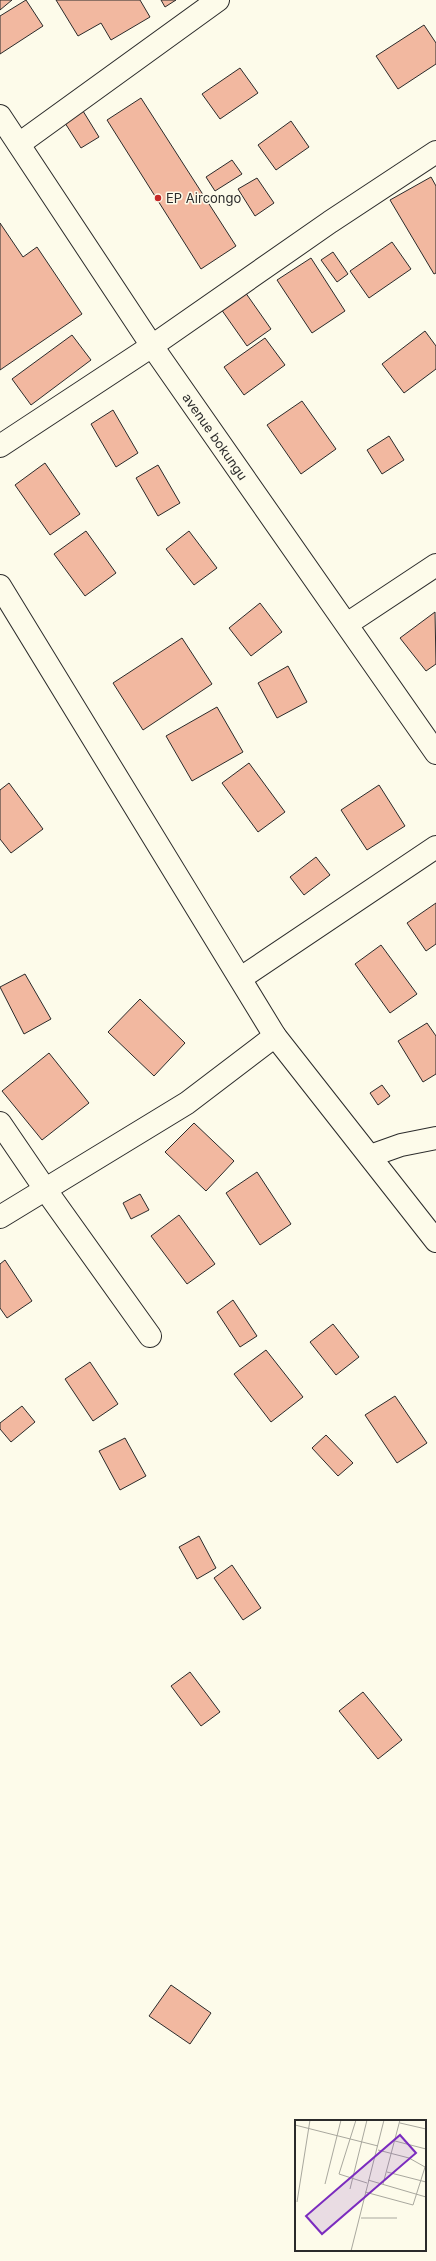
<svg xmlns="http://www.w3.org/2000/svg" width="436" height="2261" font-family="Inter,sans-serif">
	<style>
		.building { fill: #f2b8a0; stroke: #2b2b2b }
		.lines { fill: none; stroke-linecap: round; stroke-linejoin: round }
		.street-casing { stroke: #2b2b2b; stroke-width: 24 }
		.secondary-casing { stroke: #2b2b2b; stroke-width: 24 }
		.street { stroke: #fdfbea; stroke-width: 22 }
		.secondary { stroke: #fdfbea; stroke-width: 22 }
		.poi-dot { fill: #c62828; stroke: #fdfbea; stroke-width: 1.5 }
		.labels { text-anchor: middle; stroke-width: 3; stroke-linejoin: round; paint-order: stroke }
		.poi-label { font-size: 13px; fill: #2b2b2b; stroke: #fdfbea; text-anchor: start }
		.street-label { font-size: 13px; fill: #2b2b2b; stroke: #fdfbea }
		.inset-road { fill: none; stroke: #a9a89e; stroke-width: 1 }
		.view { fill: #7b2cbf; fill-opacity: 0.15; stroke: #7b2cbf; stroke-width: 2 }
		.inset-edge { fill: none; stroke: #2b2b2b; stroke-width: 2 }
	</style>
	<rect width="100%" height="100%" fill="#fdfbea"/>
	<path class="building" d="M0,0H12L0,10Z
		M26,0L43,26L0,54V16Z
		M56,0H140L150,17L111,40L101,23L78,36Z
		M161,0H176L165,7Z
		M424,25L436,43V64L398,89L376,56Z
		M240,68L258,93L220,119L202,94Z
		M141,98L236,246L201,269L107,120Z
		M83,111L99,137L81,148L65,123Z
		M291,121L309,147L276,170L258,145Z
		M232,160L242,174L215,191L206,177Z
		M431,177L436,186V273L434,274L390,200Z
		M257,178L274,203L255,216L238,189Z
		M0,223L23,257L37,247L82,314L0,370Z
		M392,242L411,269L369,298L350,271Z
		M333,252L348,274L337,282L321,260Z
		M311,258L345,311L312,333L277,280Z
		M245,292L271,329L247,346L221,309Z
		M425,331L436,346V369L404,393L382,364Z
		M72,335L91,360L31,405L12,379Z
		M265,338L285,365L244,395L224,367Z
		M302,401L336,449L301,474L267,425Z
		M113,410L138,453L116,467L91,424Z
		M389,436L404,460L382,474L367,450Z
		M45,463L80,514L50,535L15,485Z
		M158,465L180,503L158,516L136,478Z
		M86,531L116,573L85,596L54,554Z
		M189,531L217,568L194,585L166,549Z
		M260,603L282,632L251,656L229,628Z
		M435,612L436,664L426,671L400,638Z
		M182,638L212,684L143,730L113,683Z
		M288,666L307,702L277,718L258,683Z
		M217,707L243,752L192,781L166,736Z
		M249,763L285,812L258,832L222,783Z
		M9,783L43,829L11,853L0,839V790Z
		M379,785L405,826L367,850L341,810Z
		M316,857L330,875L304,895L290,877Z
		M436,903V944L426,951L407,923Z
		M381,945L417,994L390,1013L355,964Z
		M25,974L51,1019L24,1034L0,987Z
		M140,999L185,1043L154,1076L108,1032Z
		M427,1023L436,1036V1074L423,1082L398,1041Z
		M49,1053L89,1103L42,1140L2,1091Z
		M382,1085L390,1096L378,1105L370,1093Z
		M194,1123L234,1161L206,1191L165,1152Z
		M257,1172L291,1224L260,1245L226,1193Z
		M140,1194L149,1210L131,1219L123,1203Z
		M179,1215L215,1264L187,1284L151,1236Z
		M5,1260L32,1301L7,1318L0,1308V1264Z
		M233,1300L257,1336L240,1347L217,1312Z
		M333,1324L359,1357L336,1375L310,1342Z
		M266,1350L303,1397L271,1422L234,1374Z
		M90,1362L118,1404L93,1421L65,1379Z
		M395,1396L427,1443L397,1463L365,1415Z
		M22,1406L35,1422L11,1442L0,1429V1423Z
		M326,1435L353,1463L338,1476L312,1448Z
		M125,1438L146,1476L120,1490L99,1451Z
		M199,1536L216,1568L197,1579L179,1547Z
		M232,1565L261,1608L243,1620L214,1578Z
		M190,1672L220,1712L201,1726L171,1686Z
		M363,1692L402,1740L378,1759L339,1711Z
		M171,1985L211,2013L190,2044L149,2016Z"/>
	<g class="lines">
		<g class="street-casing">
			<g id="street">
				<path id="s1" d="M0,116L152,346L436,753"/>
				<path d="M19,144L218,0"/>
				<path d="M0,446L152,346L330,222L436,152"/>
				<path d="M347,624L436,565"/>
				<path d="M241,978L436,847"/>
				<path d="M0,1123L45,1189L150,1336"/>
				<path d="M370,1156L401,1145L436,1138"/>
				<path d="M0,1217L187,1103L275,1036"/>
			</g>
		</g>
		<g class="secondary-casing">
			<path id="secondary" d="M0,586L275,1036L436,1241"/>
		</g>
		<use href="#street" class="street"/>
		<use href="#secondary" class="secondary"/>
	</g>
	<circle class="poi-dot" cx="158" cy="198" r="4"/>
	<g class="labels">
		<g class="poi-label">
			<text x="166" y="203">EP Aircongo</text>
		</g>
		<g class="street-label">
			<text dy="5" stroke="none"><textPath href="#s1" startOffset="386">avenue bokungu</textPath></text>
		</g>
	</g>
	<g transform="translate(295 2120)">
		<rect width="131" height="131" fill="#fdfbea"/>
		<path class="inset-road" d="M61,0L44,54L72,63M105,3L131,9M0,5L83,26M100,21L131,29M83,30L114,38L130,47M92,52L131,62M73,60L131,77M30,64L46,0M88,64L105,0M55,69L72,0M70,72L118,85L131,44M2,82L15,0M66,98H102M56,131L89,0"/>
		<path class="view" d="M105,15L121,33L27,114L11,96Z"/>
		<rect width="131" height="131" class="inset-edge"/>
	</g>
</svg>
